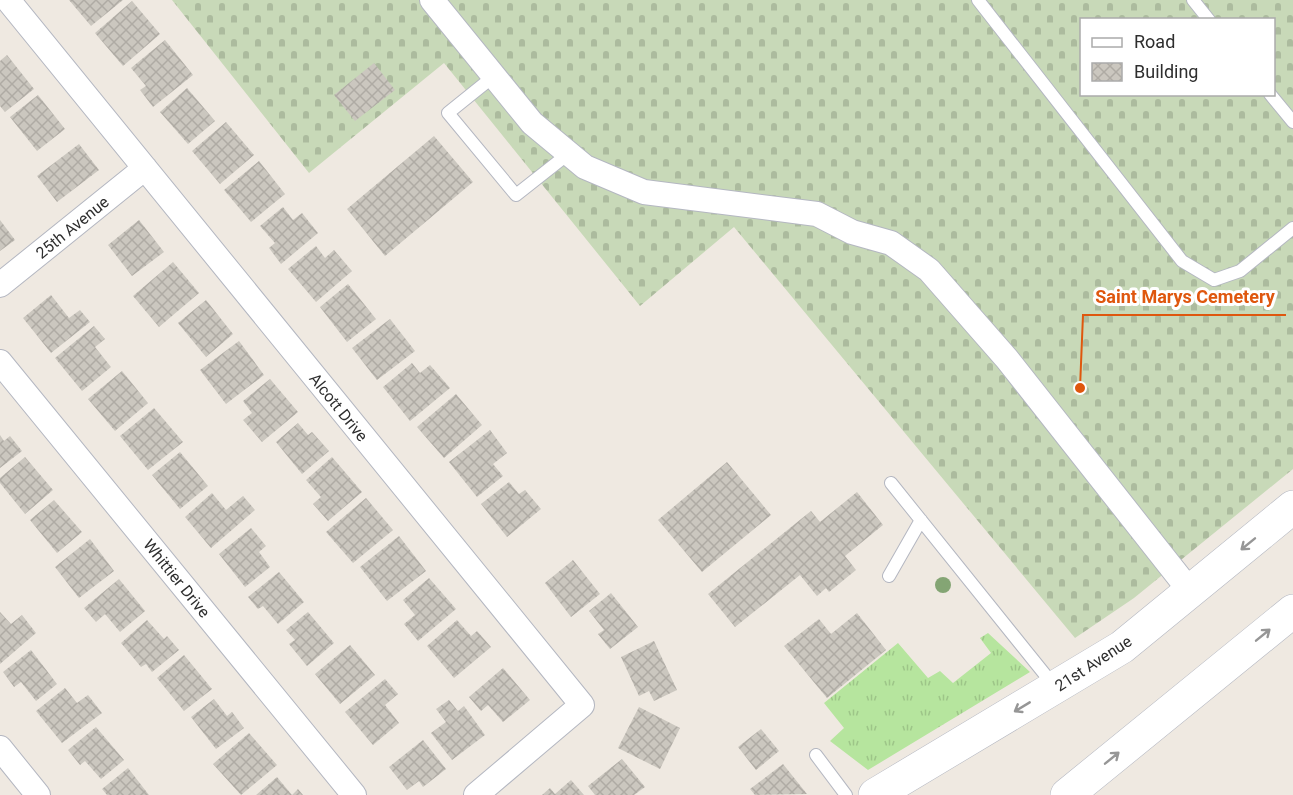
<svg xmlns="http://www.w3.org/2000/svg" width="1293" height="795" font-family="Roboto,sans-serif">
	<style>
		.grass { fill: url(#grass-tufts) }
		.cemetery { fill: url(#cemetery-stones); fill-rule: evenodd }
		.building { fill: url(#building-cross-hatch) }
		.lines { fill: none; stroke-linecap: round; stroke-linejoin: round }
		.lane-casing { stroke: #b4b7c1; stroke-width: 14 }
		.street-casing { stroke: #b4b7c1; stroke-width: 26 }
		.secondary-casing { stroke: #b4b7c1; stroke-width: 34 }
		.lane { stroke: #fff; stroke-width: 12 }
		.street { stroke: #fff; stroke-width: 24 }
		.secondary { stroke: #fff; stroke-width: 33 }
		.tree { fill: #84a574 }
		.oneway { stroke: #969696 }
		.labels { text-anchor: middle; stroke-width: 6; stroke-linejoin: round; paint-order: stroke }
		.street-label { font-size: 16px; fill: #2e2e2e; stroke: #fff }
		.leader { fill: none; stroke: #df570e; stroke-width: 2 }
		.callout-dot { fill: #df570e; stroke: #fff; stroke-width: 2 }
		.callout-label { font-size: 18px; text-anchor: middle; font-weight: bold; fill: #df570e; stroke: #fff; stroke-width: 6; stroke-linejoin: round; paint-order: stroke }
	</style>
	<defs>
		<pattern id="grass-tufts" width="24" height="20" patternUnits="userSpaceOnUse" patternTransform="scale(1.5)"><rect width="24" height="20" fill="#b6e59e"/><path d="M3 7l-1-3M5 7V3M7 7l1-3M15 17l-1-3M17 17v-4M19 17l1-3" fill="none" stroke="#9dc588"/></pattern>
		<pattern id="cemetery-stones" width="16" height="16" patternUnits="userSpaceOnUse" patternTransform="scale(1.5)"><rect width="16" height="16" fill="#c8d9b8"/><path d="M2 7V4a2 2 0 0 1 4 0v3zM10 15v-3a2 2 0 0 1 4 0v3z" fill="#acbb9e"/></pattern>
		<pattern id="building-cross-hatch" width="8" height="8" patternUnits="userSpaceOnUse" patternTransform="scale(1.5)"><rect width="8" height="8" fill="#cbc7bf"/><path d="M0 0l8 8M0 8l8-8" fill="none" stroke="#afaba4"/></pattern>
	</defs>
	<rect width="100%" height="100%" fill="#efe9e1"/>
	<path class="grass" d="M988,633L1030,672L868,770L830,741L844,728L824,703L898,643L928,678L940,671L953,683L991,653L980,638Z"/>
	<path class="cemetery" d="M172,0H1293V469L1134,598L1075,638L734,227L640,306L444,63L309,173ZM1082,20H1274V94H1082Z"/>
	<path class="building" d="M69,0H123L91,26Z
		M132,1L160,34L123,66L95,33Z
		M165,40L193,75L153,107L140,90L146,86L131,68Z
		M7,55L34,89L5,112L0,106V61Z
		M374,63L395,90L355,121L334,95Z
		M187,88L215,121L188,144L160,112Z
		M38,95L65,129L37,151L10,117Z
		M226,122L254,155L220,184L192,151Z
		M434,136L473,182L385,256L347,209Z
		M79,144L99,170L57,202L37,176Z
		M259,161L285,194L251,222L224,190Z
		M283,207L293,220L302,213L318,233L281,264L269,248L275,243L260,226Z
		M0,220L15,240L0,251Z
		M139,220L164,252L132,276L108,245Z
		M316,246L325,258L334,250L352,271L316,302L288,269Z
		M173,262L199,293L159,327L133,296Z
		M348,284L376,319L347,342L320,307Z
		M51,295L69,318L80,310L90,322L51,353L23,318Z
		M206,300L233,334L206,357L178,323Z
		M390,319L415,351L377,380L352,348Z
		M94,326L105,339L95,347L111,367L82,391L55,358Z
		M239,341L264,375L226,404L200,370Z
		M412,363L420,373L430,365L450,388L410,421L383,387Z
		M122,371L148,403L115,431L88,399Z
		M270,379L298,412L262,442L243,420L252,413L243,401Z
		M456,394L482,425L444,458L417,427Z
		M154,408L183,442L148,470L120,436Z
		M298,423L308,435L312,432L329,451L302,474L276,442Z
		M490,430L507,453L493,464L503,476L477,497L449,462Z
		M0,435L4,441L10,436L22,451L0,468Z
		M180,452L208,486L180,509L152,475Z
		M25,457L53,490L25,514L0,483V478Z
		M332,457L362,492L328,521L313,504L321,497L306,480Z
		M727,462L771,515L702,572L658,520Z
		M509,482L519,494L525,490L541,509L507,537L481,504Z
		M857,492L883,525L845,556L856,570L829,592L826,588L817,596L800,575L735,627L708,594L811,511L820,522Z
		M212,493L226,510L243,496L255,510L211,548L185,517Z
		M366,498L393,530L353,563L326,532Z
		M54,500L82,532L57,553L30,520Z
		M251,528L266,546L259,552L270,567L245,587L219,554Z
		M399,536L426,571L387,601L360,567Z
		M90,539L114,571L79,598L55,567Z
		M573,560L600,594L571,617L545,583Z
		M279,572L304,602L278,624L263,606L258,609L248,597Z
		M429,578L456,609L418,641L404,624L415,615L403,600Z
		M119,579L145,611L120,632L105,614L96,622L84,608Z
		M611,593L638,627L610,649L598,634L604,630L589,611Z
		M0,612L11,624L22,615L36,633L0,664Z
		M308,612L334,643L307,666L289,644L295,640L286,630Z
		M857,613L886,650L827,698L784,646L819,619L831,634Z
		M147,620L164,639L167,636L179,650L152,672L146,664L141,667L121,643Z
		M457,620L471,636L477,631L491,647L454,678L427,646Z
		M654,641L677,690L654,701L649,691L639,696L621,657Z
		M350,645L375,675L340,704L315,674Z
		M31,650L57,684L36,701L21,682L14,687L3,672Z
		M184,655L212,689L184,711L157,678Z
		M503,668L530,700L503,722L488,705L481,711L469,697Z
		M385,679L398,694L385,705L399,723L373,745L345,712Z
		M65,688L77,703L88,695L102,713L62,743L36,711Z
		M214,699L227,716L232,712L244,728L216,749L191,717Z
		M449,700L458,711L464,706L485,735L452,760L431,733L446,722L436,709Z
		M639,707L680,728L660,769L618,748Z
		M96,727L124,760L101,779L85,761L80,765L68,750Z
		M761,729L779,751L756,770L738,747Z
		M249,733L277,765L241,795L213,764Z
		M423,740L446,769L423,787L419,781L407,790L389,767Z
		M622,759L645,787L634,795H595L588,786Z
		M783,764L807,794L755,795L750,789Z
		M128,768L149,795H107L102,789Z
		M277,777L292,795L298,789L303,795H256Z
		M571,780L584,795H542L550,788L555,794Z"/>
	<g class="lines">
		<g class="lane-casing">
			<path id="lane" d="M978,0L1182,261L1214,280L1240,271L1293,228
				M1193,0L1209,20
				M494,76L448,113L516,195L568,154
				M1270,94L1293,122
				M891,483L1055,687
				M889,576L921,520
				M816,755L846,795"/>
		</g>
		<g class="street-casing">
			<path id="street" d="M8,0L582,705L476,795
				M432,0L532,123L585,167L644,192L817,214L852,232L891,243L929,270L1007,359L1190,591
				M0,285L145,168
				M0,362L354,795
				M0,748L38,795"/>
		</g>
		<g class="secondary-casing">
			<path id="secondary" d="M875,795L1122,647L1293,507
				M1067,795L1293,611"/>
		</g>
		<use href="#lane" class="lane"/>
		<use href="#street" class="street"/>
		<use href="#secondary" class="secondary"/>
	</g>
	<circle class="tree" cx="943" cy="585" r="8"/>
	<defs><path id="oneway-shaft" d="M-6 0H5M1.5-3L5.5 0L1.5 3" fill="none" stroke-width="1.6" stroke-linecap="round" stroke-linejoin="round" transform="scale(1.5)"/></defs>
	<g class="oneway">
		<use href="#oneway-shaft" transform="translate(1248 544) rotate(141)"/>
		<use href="#oneway-shaft" transform="translate(1263 635) rotate(-39)"/>
		<use href="#oneway-shaft" transform="translate(1022 707) rotate(149)"/>
		<use href="#oneway-shaft" transform="translate(1112 758) rotate(-39)"/>
	</g>
	<g class="labels">
		<g class="street-label">
			<text transform="translate(72 227) rotate(-39)" y="6">25th Avenue</text>
			<text transform="translate(339 407) rotate(51)" y="6">Alcott Drive</text>
			<text transform="translate(177 578) rotate(51)" y="6">Whittier Drive</text>
			<text transform="translate(1093 663) rotate(-33)" y="6">21st Avenue</text>
		</g>
	</g>
	<path class="leader" d="M1080 388L1083 315H1286"/>
	<circle class="callout-dot" cx="1080" cy="388" r="6"/>
	<g class="callout-label">
		<text x="1185" y="303">Saint Marys Cemetery</text>
	</g>
	<rect x="1080" y="18" width="195" height="78" fill="#ffffff" stroke="#ababab" stroke-width="1.5"/>
	<rect x="1092" y="38" width="30" height="9" fill="#ffffff" stroke="#ababab" stroke-width="1.5"/>
	<text x="1134" y="48" font-size="18" fill="#2e2e2e">Road</text>
	<rect x="1092" y="63" width="30" height="18" fill="url(#building-cross-hatch)" stroke="#ababab" stroke-width="1.5"/>
	<text x="1134" y="78" font-size="18" fill="#2e2e2e">Building</text>
</svg>
